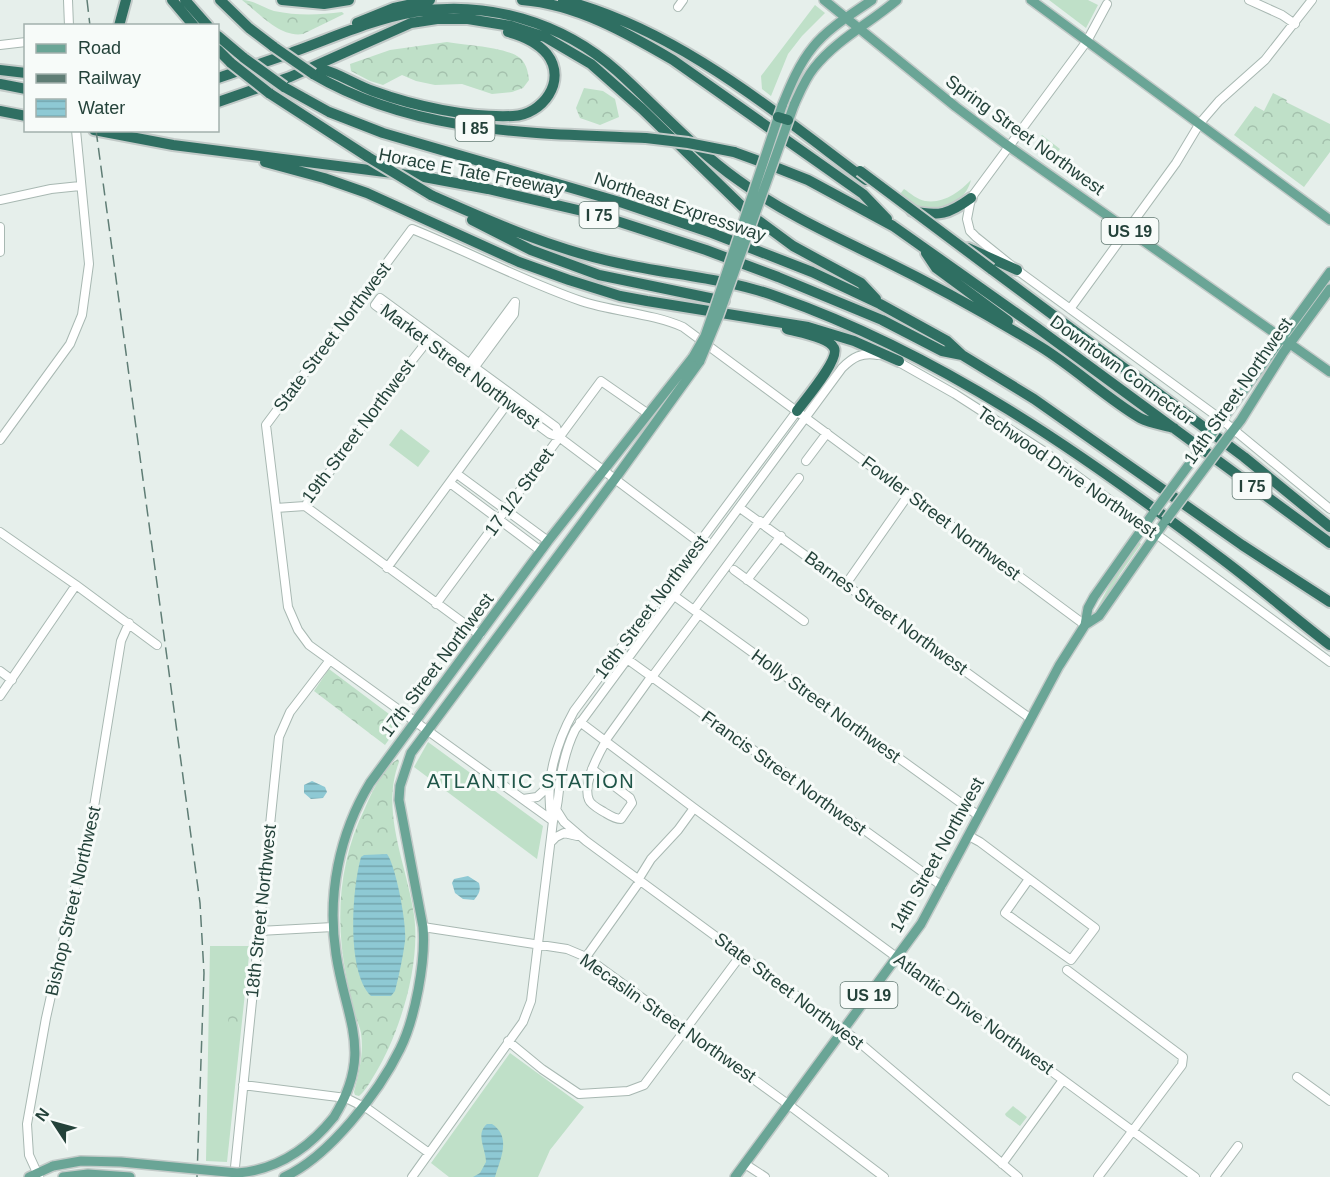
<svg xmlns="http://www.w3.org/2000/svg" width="1330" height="1177" font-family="Helvetica,sans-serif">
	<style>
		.grass { fill: #bfe0c8 }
		.forest { fill: url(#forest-crowns) }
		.water { fill: url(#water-rules) }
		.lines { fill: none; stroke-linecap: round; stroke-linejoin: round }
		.minor-casing { stroke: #a8b8b2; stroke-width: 10 }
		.major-casing { stroke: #c2cac8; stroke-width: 12 }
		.highway-casing { stroke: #c2cac8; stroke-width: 14 }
		.minor { stroke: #fff; stroke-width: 8 }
		.major { stroke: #6aa596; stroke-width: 9 }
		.highway { stroke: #2f6f62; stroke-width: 10 }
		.rail { stroke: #5f7d75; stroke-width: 1.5; stroke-dasharray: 12 6; stroke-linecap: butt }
		.major-bridge-casing { stroke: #c2cac8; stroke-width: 12; stroke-linecap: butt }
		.highway-bridge-casing { stroke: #c2cac8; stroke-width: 14; stroke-linecap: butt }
		.major-bridge { stroke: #6aa596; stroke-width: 9 }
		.highway-bridge { stroke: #2f6f62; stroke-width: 10 }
		.labels { text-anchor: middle; stroke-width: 6; stroke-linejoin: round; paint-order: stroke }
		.shield { fill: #f7fbf9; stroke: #637a73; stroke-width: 1.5 }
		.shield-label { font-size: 16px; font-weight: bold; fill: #24423a }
		.street-label { font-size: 18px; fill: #24423a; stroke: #f7fbf9 }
		.neighbourhood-label { font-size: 20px; letter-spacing: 1.5px; fill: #1f5548; stroke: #f7fbf9 }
	</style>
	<defs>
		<pattern id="forest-crowns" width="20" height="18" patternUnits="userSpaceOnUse" patternTransform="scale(1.5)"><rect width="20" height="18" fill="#bfe0c8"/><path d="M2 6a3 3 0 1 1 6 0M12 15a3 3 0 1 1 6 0" fill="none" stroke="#a4c1ad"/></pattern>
		<pattern id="water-rules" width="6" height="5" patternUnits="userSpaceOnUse" patternTransform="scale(1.5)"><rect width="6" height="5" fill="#8ec9d4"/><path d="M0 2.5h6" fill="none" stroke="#74a5ad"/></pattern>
	</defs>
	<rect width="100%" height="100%" fill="#e6efeb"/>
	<path class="grass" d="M1049,0H1088L1098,5L1086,28Z
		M815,5L825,13L802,36L788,54L771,96L762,89L761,76Z
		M1042,135L1060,149L1054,157L1036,144Z
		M971,180C967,197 948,214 925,209C916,207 907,199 900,194L904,189C910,193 918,200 925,201C944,204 959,192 971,180Z
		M401,429L430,451L418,467L389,445Z
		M1139,542L1141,544L1120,574L1103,605L1094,614L1116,573Z
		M428,742L543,826L537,859L414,767Z
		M210,946H250L227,1162L206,1161Z
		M510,1053L584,1107L550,1150L538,1177H449L431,1163Z
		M1013,1106L1027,1117L1020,1126L1006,1116L1005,1114Z"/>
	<path class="forest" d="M242,0C254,0 264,8 274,11C298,16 319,15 342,12L344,14L303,34C280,38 259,13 242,0Z
		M447,42C465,45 502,47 517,56C526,61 528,71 529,80L523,88L512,92L492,94L462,84L435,85L416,81L402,75L383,85L370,81L351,71L350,64L390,50Z
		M584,88L603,91L615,99L619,117L600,125L580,118L576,108Z
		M1273,93L1287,100L1286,102L1330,124V152L1304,187L1234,135L1255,106L1264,111Z
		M329,669L401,723L385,745L314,691Z
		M398,759L399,762C380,812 407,865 414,915C421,964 400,1033 375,1074C370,1082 366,1090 359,1096L355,1095L354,1092C359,1072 364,1053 361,1033C360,1027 357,1021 355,1015C352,1002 348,988 346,975C335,918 339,861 365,808C372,792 382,769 398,759Z
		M475,788L497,804L491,812L469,796Z
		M229,1007L241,1008L238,1041L231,1040L228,1025Z"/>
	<path class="water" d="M312,781L325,787L327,792L323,798L311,799L304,793V785Z
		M387,854C396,866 407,925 405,941C403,957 399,975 395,991L391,996H371C346,972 352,889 361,857L364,855Z
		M468,876L479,883C481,891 479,894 474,900L463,899L455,893L452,883L454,879Z
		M487,1124H492C512,1137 500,1159 495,1177H473L480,1173L486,1162C486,1149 475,1134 487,1124Z"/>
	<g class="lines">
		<g class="minor-casing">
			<path id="minor" d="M68,0L69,26
				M1249,0L1282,15L1295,24
				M1107,4L1087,41L971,198L967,219L970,231L976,237L1017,270L1222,420L1330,509
				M678,7L683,0
				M0,45L26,42
				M0,200L51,189L80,186
				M0,227V252
				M1070,309L1176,163L1200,123L1219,101L1265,60L1312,0
				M895,360L955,394L1042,450L1330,662
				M467,367L515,302
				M470,370L474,368L514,314L515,302
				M559,437L556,427L380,298L375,305L550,434L559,437L708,549
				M0,440L70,344L82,315L89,264L76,130
				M806,461L827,433
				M457,474L548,541
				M450,483L541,551
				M305,506L480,635
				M305,506L385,395L429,339
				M276,508L305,506
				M740,508L1031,719
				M764,524L799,478
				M0,532L76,585L157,645
				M387,568L510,400
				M734,570L804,621
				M747,580L781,536
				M846,584L909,494
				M673,595L979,816
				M436,604L601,381L647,413
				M694,610L760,521
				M627,659L942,886
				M0,671L12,680
				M652,677L699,614
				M0,696L76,585
				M580,722L694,808L1195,1177
				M605,741L651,677
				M592,769L630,798L632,803L621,819C614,819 609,815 604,812C599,809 591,805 589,800C582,784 598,755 606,741
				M523,799L537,797L550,785
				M557,811L564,822L586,841L854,1038L1018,1177
				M552,820C544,783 556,743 574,711L797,411
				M553,821L309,645L298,630L288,607L266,425L412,229C469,252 523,281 581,301C614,312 651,313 683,327L1085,625
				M969,836L980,842L1095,928L1071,960L1005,913L1029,879
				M551,842L556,837L564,833L577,836
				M638,880L651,859L678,830L694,808
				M423,927L567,949L586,957L789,1105L884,1177
				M259,931L333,927
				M586,957L640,881
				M1067,970L1183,1057L1182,1065L1098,1177
				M508,1041L542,1069L579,1094L628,1091L644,1085L741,955
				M1297,1077L1330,1101
				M243,1085L346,1098L368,1109L429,1153
				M745,1164L765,1177
				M1002,1164L1063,1080
				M39,1177L29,1155L27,1124L46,1018L81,861L86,856L121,641L129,623
				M234,1177L279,737L290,712L330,660
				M412,1177L523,1022L531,1001L553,821C559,806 558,791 561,775C564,759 568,744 575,730L842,368C853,357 862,352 878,355
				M1215,1177L1238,1146"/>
		</g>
		<g class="major-casing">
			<path id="major" d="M824,0L956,107L1004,143L1330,372
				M1031,0L1330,220
				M794,105C800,92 805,79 814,68C836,40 870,23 897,0
				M782,106C790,86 799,64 813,47C828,28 852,14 872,0
				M1216,428L1330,272
				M1228,437L1241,420L1283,353L1330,289
				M1085,625L1099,616L1166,520
				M334,1117C374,1052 346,1021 336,954C327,895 339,834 370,783L548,541L693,357
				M29,1177L53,1166
				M63,1177L88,1174L130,1177
				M284,1177C329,1157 379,1092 400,1049C415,1019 426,961 423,927L399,800L400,786L411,753L615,479L700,361
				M735,1177L921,924L1059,666L1085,625L1088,608L1094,597L1154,512"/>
		</g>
		<g class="highway-casing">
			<path id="highway" d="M172,0L194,26
				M185,0L208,26
				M220,0L249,28L274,47
				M282,0L324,4L349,0
				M522,0C576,4 627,33 673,60L863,194L887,219
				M563,0C678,30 773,111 866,180
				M357,23L394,8L430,0
				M119,26L126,0
				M218,36L244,58
				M218,50L231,63
				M293,52C332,38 373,19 414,12C487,0 562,22 617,71C657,107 694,149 738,180C783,213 834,236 885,261C938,287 990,316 1041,347C1075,368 1105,397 1140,418C1150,423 1163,425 1174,428
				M322,69C340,74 356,85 373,91C414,106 469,118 513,116C542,115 568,81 547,54C537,42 523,36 508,32
				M0,70L26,73
				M313,74C415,134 531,133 646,138
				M218,78L291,53
				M0,84L26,89
				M284,87L329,112L383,133L623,203L712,233L812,272L880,304L947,341L962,355L1034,399L1242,545L1330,602
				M269,93L368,157
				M218,102L290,77L411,23L437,19H468L511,26L545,37L591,64L642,109L751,215L793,246L861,283L876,299
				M0,111L26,116
				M94,130L173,145L424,177L488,189L595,214L706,250L778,277L882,320L942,351L962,355
				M734,152L770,165L808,180L893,226L1036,327L1330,543
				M265,162L324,178L367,193L519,262L569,280L620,296L647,301L808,327L854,341L899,361
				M431,195C492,222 552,249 618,263C671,275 727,278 778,297C940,354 1082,453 1218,556C1256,584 1292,616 1330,645
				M912,211C939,217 949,214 971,198
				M472,220L531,250L599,275L724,301
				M968,248L1017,270
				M926,253L936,268L1008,321
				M991,269L1244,457L1330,527
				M787,329C797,332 829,337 834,348C840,359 805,400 797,411"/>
		</g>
		<use href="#minor" class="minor"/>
		<use href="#major" class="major"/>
		<use href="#highway" class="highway"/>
		<path class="rail" d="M87,0L90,26
			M96,130L200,903L204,973L197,1177"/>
		<g class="major-bridge-casing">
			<path id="major-bridge" d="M693,357L705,336L714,310L782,106
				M700,361L719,315L794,105
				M1154,512L1216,428
				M1166,520L1228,437
				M53,1166L81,1161L121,1162L237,1173C278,1170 309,1148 334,1117"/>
		</g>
		<g class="highway-bridge-casing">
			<path id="highway-bridge" d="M274,47L313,74
				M244,58L284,87
				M231,63L269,93
				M778,117L788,120
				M646,138L688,143L734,152
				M368,157L431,195
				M860,171L991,269"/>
		</g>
		<use href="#major-bridge" class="major-bridge"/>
		<use href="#highway-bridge" class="highway-bridge"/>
	</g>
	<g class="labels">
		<g class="shield">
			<rect x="455.5" y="115" width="39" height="26" rx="4.5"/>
			<rect x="579.5" y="202" width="39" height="26" rx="4.5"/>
			<rect x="1101.5" y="218" width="57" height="26" rx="4.5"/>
			<rect x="1232.5" y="473" width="39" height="26" rx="4.5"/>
			<rect x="840.5" y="982" width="57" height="26" rx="4.5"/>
		</g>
		<g class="shield-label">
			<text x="475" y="134">I 85</text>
			<text x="599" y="221">I 75</text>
			<text x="1130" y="237">US 19</text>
			<text x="1252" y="492">I 75</text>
			<text x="869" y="1001">US 19</text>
		</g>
		<g class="street-label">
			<text transform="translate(1025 135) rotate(36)" y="6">Spring Street Northwest</text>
			<text transform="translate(471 172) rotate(11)" y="6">Horace E Tate Freeway</text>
			<text transform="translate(680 207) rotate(19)" y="6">Northeast Expressway</text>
			<text transform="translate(332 337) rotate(-53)" y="6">State Street Northwest</text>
			<text transform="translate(460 366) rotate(37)" y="6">Market Street Northwest</text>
			<text transform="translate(1122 370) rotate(36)" y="6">Downtown Connector</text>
			<text transform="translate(1238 391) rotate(-55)" y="6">14th Street Northwest</text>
			<text transform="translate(358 431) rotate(-53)" y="6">19th Street Northwest</text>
			<text transform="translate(1067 472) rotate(35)" y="6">Techwood Drive Northwest</text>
			<text transform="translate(519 492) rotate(-54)" y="6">17 1/2 Street</text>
			<text transform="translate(941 518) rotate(37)" y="6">Fowler Street Northwest</text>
			<text transform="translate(651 607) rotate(-53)" y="6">16th Street Northwest</text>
			<text transform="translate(886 613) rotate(36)" y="6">Barnes Street Northwest</text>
			<text transform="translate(437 665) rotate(-53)" y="6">17th Street Northwest</text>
			<text transform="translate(826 706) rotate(36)" y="6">Holly Street Northwest</text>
			<text transform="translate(784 773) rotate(36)" y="6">Francis Street Northwest</text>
			<text transform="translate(937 855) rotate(-61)" y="6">14th Street Northwest</text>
			<text transform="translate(73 901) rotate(-77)" y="6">Bishop Street Northwest</text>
			<text transform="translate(261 911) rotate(-84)" y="6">18th Street Northwest</text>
			<text transform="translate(789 991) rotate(37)" y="6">State Street Northwest</text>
			<text transform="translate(974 1014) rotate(36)" y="6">Atlantic Drive Northwest</text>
			<text transform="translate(668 1018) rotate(35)" y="6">Mecaslin Street Northwest</text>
		</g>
		<g class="neighbourhood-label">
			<text x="531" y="788">ATLANTIC STATION</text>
		</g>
	</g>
	<rect x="24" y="24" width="195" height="108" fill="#f7fbf9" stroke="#a3b1ad" stroke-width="1.5"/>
	<rect x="36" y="44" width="30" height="9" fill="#6aa596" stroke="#a3b1ad" stroke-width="1.5"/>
	<text x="78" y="54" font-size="18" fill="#24423a">Road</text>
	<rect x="36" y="74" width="30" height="9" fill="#5f7d75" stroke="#a3b1ad" stroke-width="1.5"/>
	<text x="78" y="84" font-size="18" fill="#24423a">Railway</text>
	<rect x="36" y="99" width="30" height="18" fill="url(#water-rules)" stroke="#a3b1ad" stroke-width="1.5"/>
	<text x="78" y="114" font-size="18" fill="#24423a">Water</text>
	<g transform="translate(54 1123) rotate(306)" stroke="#f7fbf9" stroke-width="4.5" paint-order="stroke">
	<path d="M0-4.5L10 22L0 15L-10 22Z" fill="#24423a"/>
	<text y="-9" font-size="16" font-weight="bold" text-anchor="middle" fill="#24423a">N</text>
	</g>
</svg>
